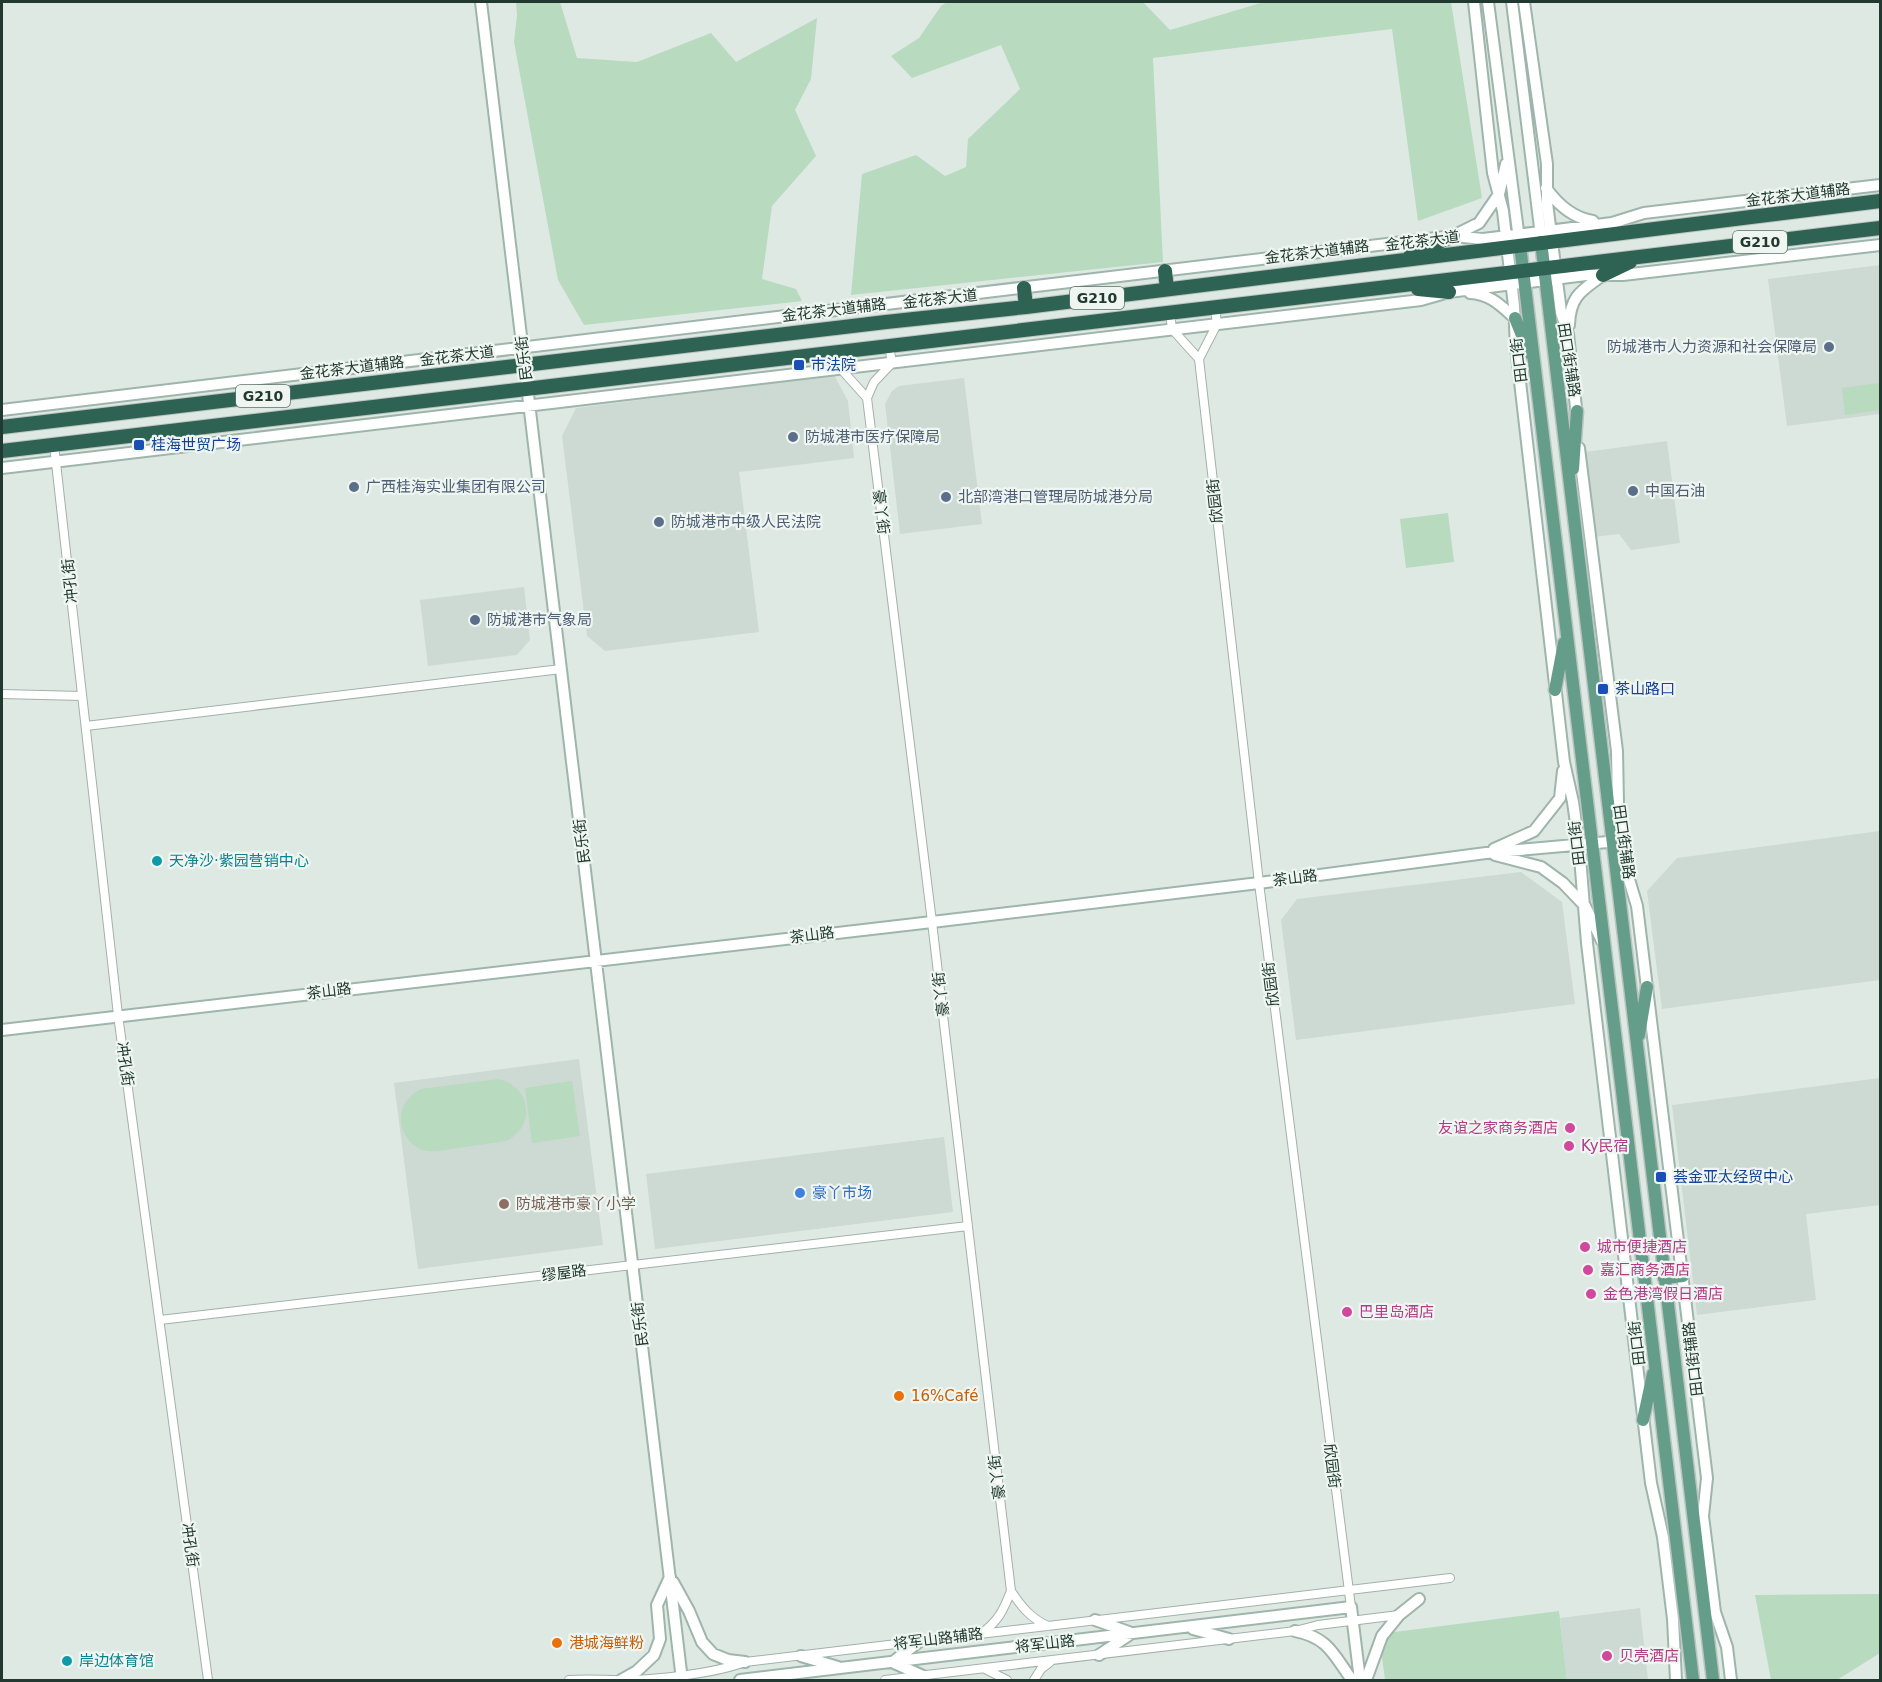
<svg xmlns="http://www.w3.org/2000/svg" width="1882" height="1682" font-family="'DejaVu Sans','Noto Sans SC',sans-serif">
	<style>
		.built { fill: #cdd9d3 }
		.green { fill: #b8dabf }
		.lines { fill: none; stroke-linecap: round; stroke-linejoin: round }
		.street-casing { stroke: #a2b1aa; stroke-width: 10 }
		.secondary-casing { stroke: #9eb5ab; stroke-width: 14 }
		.primary-casing { stroke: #bcc4c1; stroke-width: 15 }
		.highway-casing { stroke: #bcc4c1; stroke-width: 16 }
		.street { stroke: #fff; stroke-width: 8 }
		.secondary { stroke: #fff; stroke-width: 10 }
		.primary { stroke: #659d8b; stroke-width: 12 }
		.highway { stroke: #2e6354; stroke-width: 14 }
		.service-dot { fill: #5c6f8a; stroke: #eff6f2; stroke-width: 2 }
		.transit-dot { fill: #1a4fb4; stroke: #eff6f2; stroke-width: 2 }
		.culture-dot { fill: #0f9aa8; stroke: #eff6f2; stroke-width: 2 }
		.hotel-dot { fill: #d1479c; stroke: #eff6f2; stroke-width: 2 }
		.shop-dot { fill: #3f7fe0; stroke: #eff6f2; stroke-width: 2 }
		.education-dot { fill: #8d6e63; stroke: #eff6f2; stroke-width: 2 }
		.food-dot { fill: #e8710a; stroke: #eff6f2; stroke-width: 2 }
		.labels { text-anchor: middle; stroke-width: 4.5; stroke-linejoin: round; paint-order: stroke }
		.shield { fill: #eff6f2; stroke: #5f726a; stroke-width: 1.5 }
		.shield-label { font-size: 14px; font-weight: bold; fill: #213930 }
		.street-label { font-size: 15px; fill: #213930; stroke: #eff6f2 }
		.service-label { font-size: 15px; fill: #4e5e75; stroke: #eff6f2; text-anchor: start }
		.transit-label { font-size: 15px; fill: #164399; stroke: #eff6f2; text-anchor: start }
		.culture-label { font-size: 15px; fill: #0d838f; stroke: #eff6f2; text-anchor: start }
		.hotel-label { font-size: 15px; fill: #b23c85; stroke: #eff6f2; text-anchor: start }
		.shop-label { font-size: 15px; fill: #366cbe; stroke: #eff6f2; text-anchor: start }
		.education-label { font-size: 15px; fill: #785e54; stroke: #eff6f2; text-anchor: start }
		.food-label { font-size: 15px; fill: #c56008; stroke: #eff6f2; text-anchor: start }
	</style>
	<rect width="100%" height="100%" fill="#dfe9e4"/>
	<path class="built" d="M1880,265V414L1787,426L1768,279Z
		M834,375L848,401L854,458L739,472L759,632L605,651L587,636L562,436L576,408Z
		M964,378L982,524L900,534L885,404L892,391L899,386Z
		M1667,441L1680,543L1631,550L1619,534L1593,537L1585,452Z
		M524,587L530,640L517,655L428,666L420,600Z
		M1880,831V980L1662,1009L1647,891L1677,858Z
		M1521,872L1562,902L1575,1004L1296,1040L1281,920L1297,899Z
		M579,1059L603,1245L418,1269L394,1083Z
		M1880,1078V1205L1806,1214L1816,1300L1697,1315L1672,1105Z
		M944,1137L953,1212L655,1249L646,1174Z
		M1640,1608L1648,1680H1567L1560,1618Z"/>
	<path class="green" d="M516,2H560L577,58L637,62L711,33L736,62L817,18L811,79L795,110L816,156L772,206L762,279L796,289L802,301L584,325L558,280L514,42L517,15Z
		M947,2H1143L1170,30L1264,2H1451L1482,198L1418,221L1392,29L1153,58L1163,262L851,295L862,174L916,155L945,176L966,167L968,139L1020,89L1001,45L912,78L891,56L919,38L941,6Z
		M1880,383V410L1845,415L1842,388Z
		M1448,513L1454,562L1406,568L1400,519Z
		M498,1079C531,1086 537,1126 506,1141C488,1144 469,1146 451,1149C444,1150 435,1152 428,1151C412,1149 400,1133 401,1118C401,1105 409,1095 421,1089Z
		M572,1081L580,1136L532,1143L525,1088Z
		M1880,1594V1653L1837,1680H1771L1755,1595Z
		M1559,1611L1567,1680H1385L1379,1634Z"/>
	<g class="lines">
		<g class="street-casing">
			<path id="street" d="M1170,313L1172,329L1199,359L1217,324L1215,308
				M839,352L841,369L867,398L874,382L892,363L889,346
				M1199,359L1259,883L1351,1607
				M867,398L932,922L1011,1591C1003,1611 999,1620 981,1634
				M54,445L118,1015L208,1680
				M2,694L82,696
				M86,726L561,669
				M160,1320L968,1226
				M1011,1591C1021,1606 1030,1618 1048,1626
				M985,1669L1007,1680
				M569,1680C591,1678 613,1681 635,1680C667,1678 715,1673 745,1662L1450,1578
				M885,1680L1295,1631L1318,1625L1399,1615
				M1034,1680L1041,1669L1050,1662"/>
		</g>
		<g class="secondary-casing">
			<path id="secondary" d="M481,2L682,1680
				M1474,2L1493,173L1503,211L1514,306L1516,347L1564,762L1573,802L1579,845L1587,943L1651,1483L1663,1537L1673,1619L1676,1680
				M1488,2L1519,239
				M1512,2L1541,236
				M1524,2L1547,164V203L1561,312L1568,334L1577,417
				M1546,188C1558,205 1574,218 1593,221
				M1455,235L1479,223L1499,194L1506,164
				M1470,293C1490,294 1500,305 1515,318
				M1569,325C1570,296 1581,291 1603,275
				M2,410L1453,236L1483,239L1612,223L1644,213L1880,185
				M1579,448L1617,751L1618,803L1628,876L1637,906L1707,1478L1703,1516L1715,1612L1727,1647L1731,1680
				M2,468L1421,300L1449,292L1586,275H1623L1880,245
				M1494,849L1534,831L1560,798L1563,771
				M1495,855L1541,867L1563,883L1585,906L1602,941
				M2,1030L932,922L1259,883L1486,853L1619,841
				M673,1582L689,1611L702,1642L713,1654L728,1660L745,1662
				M1095,1620L1129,1632
				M1193,1629L1229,1639
				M1295,1631C1329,1638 1333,1654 1352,1680
				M1099,1655L1129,1635
				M801,1656L838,1667
				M894,1661L920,1641
				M892,1662L923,1676
				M621,1680L637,1671L654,1655L660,1639L657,1605L670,1577
				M740,1680L1351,1607L1360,1680
				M1366,1680L1382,1636L1399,1615L1419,1599"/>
		</g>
		<g class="primary-casing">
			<path id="primary" d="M1541,242L1713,1680
				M1520,245L1693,1680
				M1515,318L1529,353
				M1573,469L1577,411
				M1555,690L1564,643
				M1639,1035L1647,987
				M1664,1278L1683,1276
				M1643,1420L1653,1374"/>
		</g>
		<g class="highway-casing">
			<path id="highway" d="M1411,254L1453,236
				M1165,271L1167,289
				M1603,275L1630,262
				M1024,288L1026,307
				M1418,289L1449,292
				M2,427L886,322L1026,307L1880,201
				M2,451C628,379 1254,303 1880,228"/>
		</g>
		<use href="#street" class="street"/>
		<use href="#secondary" class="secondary"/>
		<use href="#primary" class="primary"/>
		<use href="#highway" class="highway"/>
	</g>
	<g class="service-dot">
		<circle cx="1829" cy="347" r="6"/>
		<circle cx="793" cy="437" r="6"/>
		<circle cx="354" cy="487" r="6"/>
		<circle cx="1633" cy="491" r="6"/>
		<circle cx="946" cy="497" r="6"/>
		<circle cx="659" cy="522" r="6"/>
		<circle cx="475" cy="620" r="6"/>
	</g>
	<g class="transit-dot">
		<rect x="793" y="359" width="12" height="12" rx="3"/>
		<rect x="133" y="439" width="12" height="12" rx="3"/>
		<rect x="1597" y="683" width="12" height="12" rx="3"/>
		<rect x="1655" y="1171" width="12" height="12" rx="3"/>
	</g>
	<g class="culture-dot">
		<circle cx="157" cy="861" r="6"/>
		<circle cx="67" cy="1661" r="6"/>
	</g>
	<g class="hotel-dot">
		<circle cx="1570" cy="1128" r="6"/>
		<circle cx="1569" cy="1146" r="6"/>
		<circle cx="1585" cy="1247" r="6"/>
		<circle cx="1588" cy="1270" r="6"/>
		<circle cx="1591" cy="1294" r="6"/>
		<circle cx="1347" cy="1312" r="6"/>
		<circle cx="1607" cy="1656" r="6"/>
	</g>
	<circle class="shop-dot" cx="800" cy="1193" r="6"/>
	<circle class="education-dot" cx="504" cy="1204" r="6"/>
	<g class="food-dot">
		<circle cx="899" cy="1396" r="6"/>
		<circle cx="557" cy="1643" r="6"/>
	</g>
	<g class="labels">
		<g class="shield">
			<rect x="1733" y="231" width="54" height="22" rx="4.5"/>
			<rect x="1070" y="287" width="54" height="22" rx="4.5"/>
			<rect x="236" y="385" width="54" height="22" rx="4.5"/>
		</g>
		<g class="shield-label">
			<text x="1760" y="247">G210</text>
			<text x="1097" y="303">G210</text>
			<text x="263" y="401">G210</text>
		</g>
		<g class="street-label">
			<text transform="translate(1798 195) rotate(-7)" y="5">金花茶大道辅路</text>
			<text transform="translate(1422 241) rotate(-7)" y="5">金花茶大道</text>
			<text transform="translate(1317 252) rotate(-7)" y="5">金花茶大道辅路</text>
			<text transform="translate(940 299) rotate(-6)" y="5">金花茶大道</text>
			<text transform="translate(834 310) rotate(-7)" y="5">金花茶大道辅路</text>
			<text transform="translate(457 356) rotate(-7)" y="5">金花茶大道</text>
			<text transform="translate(524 358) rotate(-97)" y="5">民乐街</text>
			<text transform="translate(1519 360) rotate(-97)" y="5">田口街</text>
			<text transform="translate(1569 360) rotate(81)" y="5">田口街辅路</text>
			<text transform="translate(352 368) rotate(-7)" y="5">金花茶大道辅路</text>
			<text transform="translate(1215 501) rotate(-96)" y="5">欣园街</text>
			<text transform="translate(881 512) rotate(83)" y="5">豪丫街</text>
			<text transform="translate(70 581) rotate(-96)" y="5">冲孔街</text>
			<text transform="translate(582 841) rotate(-97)" y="5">民乐街</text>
			<text transform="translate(1624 842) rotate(82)" y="5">田口街辅路</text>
			<text transform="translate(1577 843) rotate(-97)" y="5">田口街</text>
			<text transform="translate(1295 878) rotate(-7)" y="5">茶山路</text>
			<text transform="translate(812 935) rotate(-7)" y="5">茶山路</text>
			<text transform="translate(1271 984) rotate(-97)" y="5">欣园街</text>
			<text transform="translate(329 991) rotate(-7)" y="5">茶山路</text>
			<text transform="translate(941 994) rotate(-97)" y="5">豪丫街</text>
			<text transform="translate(125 1064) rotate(82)" y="5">冲孔街</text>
			<text transform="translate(564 1273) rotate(-7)" y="5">缪屋路</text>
			<text transform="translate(640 1324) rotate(-97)" y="5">民乐街</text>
			<text transform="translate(1637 1343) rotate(-97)" y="5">田口街</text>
			<text transform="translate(1693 1359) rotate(-97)" y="5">田口街辅路</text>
			<text transform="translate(1332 1466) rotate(83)" y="5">欣园街</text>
			<text transform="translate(997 1477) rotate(-97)" y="5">豪丫街</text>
			<text transform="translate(190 1545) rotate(82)" y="5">冲孔街</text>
			<text transform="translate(938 1639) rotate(-7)" y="5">将军山路辅路</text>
			<text transform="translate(1045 1644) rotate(-7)" y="5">将军山路</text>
		</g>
		<g class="service-label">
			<text x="1817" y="352" text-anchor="end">防城港市人力资源和社会保障局</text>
			<text x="805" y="442">防城港市医疗保障局</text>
			<text x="366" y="492">广西桂海实业集团有限公司</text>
			<text x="1645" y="496">中国石油</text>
			<text x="958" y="502">北部湾港口管理局防城港分局</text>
			<text x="671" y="527">防城港市中级人民法院</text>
			<text x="487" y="625">防城港市气象局</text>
		</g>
		<g class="transit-label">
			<text x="811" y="370">巿法院</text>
			<text x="151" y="450">桂海世贸广场</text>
			<text x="1615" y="694">茶山路口</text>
			<text x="1673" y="1182">荟金亚太经贸中心</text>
		</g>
		<g class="culture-label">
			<text x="169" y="866">天净沙·紫园营销中心</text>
			<text x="79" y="1666">岸边体育馆</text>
		</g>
		<g class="hotel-label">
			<text x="1558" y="1133" text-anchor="end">友谊之家商务酒店</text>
			<text x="1581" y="1151">Ky民宿</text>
			<text x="1597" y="1252">城市便捷酒店</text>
			<text x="1600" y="1275">嘉汇商务酒店</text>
			<text x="1603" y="1299">金色港湾假日酒店</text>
			<text x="1359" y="1317">巴里岛酒店</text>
			<text x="1619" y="1661">贝壳酒店</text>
		</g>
		<g class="shop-label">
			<text x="812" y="1198">豪丫市场</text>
		</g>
		<g class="education-label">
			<text x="516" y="1209">防城港市豪丫小学</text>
		</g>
		<g class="food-label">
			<text x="911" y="1401">16%Café</text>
			<text x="569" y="1648">港城海鲜粉</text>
		</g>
	</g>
	<rect width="1882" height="1682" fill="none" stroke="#213930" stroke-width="6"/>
</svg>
